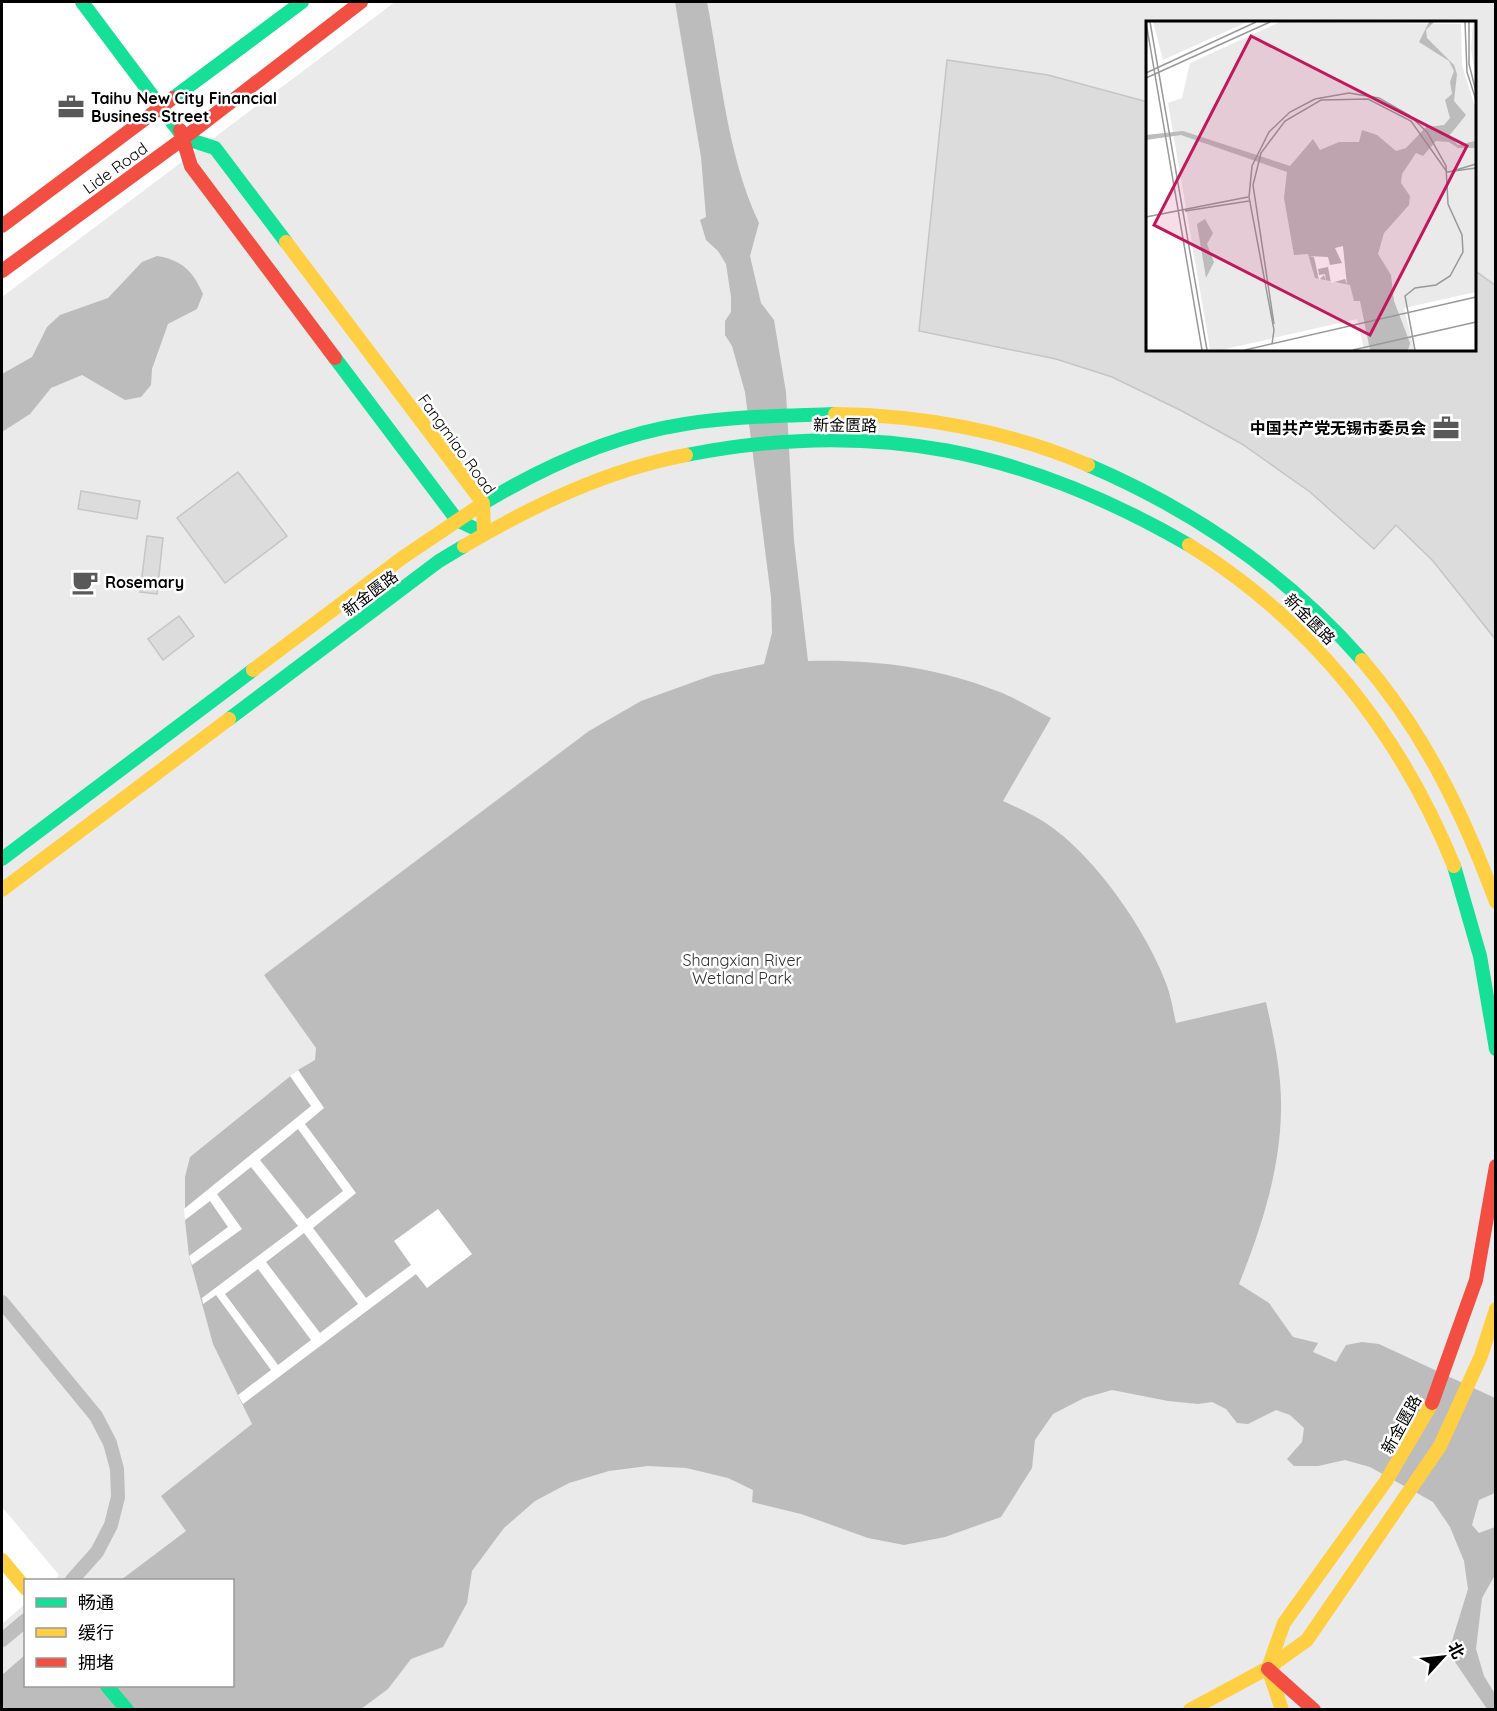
<svg xmlns="http://www.w3.org/2000/svg" width="1497" height="1711" font-family="Quicksand,'Noto Sans SC',sans-serif">
	<style>
		.green { fill: #eaeaea; fill-rule: evenodd }
		.water { fill: #bcbcbc }
		.pier { fill: #fff; fill-rule: evenodd }
		.building { fill: #dcdcdc; stroke: #c5c5c5; stroke-width: 1.5 }
		.lines { fill: none; stroke-linecap: round; stroke-linejoin: round }
		.street { stroke: #bebebe; stroke-width: 14 }
		.fast { stroke: #16e098; stroke-width: 14 }
		.slow { stroke: #ffcf43; stroke-width: 14 }
		.jam { stroke: #f24e42; stroke-width: 14 }
		.labels { text-anchor: middle; stroke-width: 5; stroke-linejoin: round; paint-order: stroke }
		.poi-label { font-size: 16px; font-weight: bold; fill: #000; stroke: #fff; text-anchor: start }
		.street-label { font-size: 16px; fill: #000; stroke: #fff }
		.park-label { font-size: 16px; fill: #2f2f2f; stroke: #fff }
		.inset-road { fill: none; stroke: #999; stroke-width: 1.5 }
		.view { fill: #c2185b; fill-opacity: 0.15; stroke: #c2185b; stroke-width: 3 }
		.inset-edge { fill: none; stroke: #000; stroke-width: 3 }
	</style>
	<rect width="100%" height="100%" fill="#fff"/>
	<path class="green" d="M395,2H1495V1709L2,1710V1624L25,1604L26,1686H232V1580H54L59,1575L2,1507V297ZM1148,22H1474V350H1148Z"/>
	<path class="water" d="M675,2H707C721,74 727,155 759,223L750,256L761,303L774,320L786,392L794,541L808,661C872,659 937,667 997,691C1016,698 1033,709 1051,718L1003,801C1016,807 1029,813 1041,820C1091,850 1146,929 1166,983C1171,996 1173,1010 1176,1023L1266,1002C1274,1038 1282,1075 1281,1111C1280,1171 1261,1229 1239,1284L1269,1303L1293,1337L1318,1343L1313,1352L1336,1362L1346,1345L1362,1342L1379,1344L1495,1398V1493L1479,1500L1472,1525L1479,1533L1495,1527V1575L1482,1598L1476,1649L1484,1676L1495,1694V1709H1487L1455,1662L1451,1644L1468,1589L1464,1561L1450,1527L1433,1502L1370,1467L1345,1460L1318,1466H1294L1287,1459L1302,1442L1304,1428L1290,1415L1276,1410L1248,1424L1237,1423L1226,1409L1212,1402L1198,1404L1168,1401L1112,1390L1084,1398L1053,1414L1035,1440L1032,1468L1001,1517L945,1537L904,1545L868,1538L801,1514L752,1502L753,1490L728,1478L686,1468L648,1466L609,1471L569,1483L535,1501L504,1528L472,1571L467,1603L443,1647L411,1659L388,1689L361,1709H2V1675L25,1655L26,1686H232V1580H121L186,1531L161,1496L252,1424L213,1344L189,1256L185,1220V1177L190,1157L298,1070L315,1060L316,1048L264,975L589,731L641,701L713,675L764,664L772,633L771,597L745,392L732,346L725,335V321L731,312V297L726,264L718,251L706,240L700,220L706,217L701,157Z
		M157,256C182,260 193,271 203,294L197,309L168,324L152,369L151,385L141,397L125,400L82,375L51,388L30,414L2,432V374L32,357L47,327L60,315L108,298L142,262Z"/>
	<path class="pier" d="M298,1070L324,1108L305,1124L356,1193L313,1228L366,1298L411,1265L394,1241L438,1209L472,1254L427,1288L416,1274L243,1404L238,1395L271,1370L216,1295L203,1304L202,1298L298,1226L251,1167L217,1194L242,1229L192,1265L189,1256L228,1227L210,1201L185,1220L184,1209L311,1106L290,1076ZM298,1129L343,1191L307,1219L260,1160ZM304,1233L358,1304L320,1333L266,1262ZM258,1269L311,1340L278,1365L225,1294Z"/>
	<path class="building" d="M947,60L1048,75L1148,102V350H1474V270L1496,286V640L1433,561L1396,525L1374,549L1310,492L1242,444L1180,410L1112,377L1056,359L919,331Z
		M238,472L287,536L225,583L177,518Z
		M81,491L140,501L137,519L78,509Z
		M147,536L163,538L157,594L140,592Z
		M179,616L194,636L163,660L148,639Z"/>
	<g class="lines">
		<path class="street" d="M2,1302L96,1416L110,1443L117,1469L118,1497L111,1525L97,1552L72,1580
			M2,1640L26,1620"/>
		<path class="fast" d="M82,2L184,138L215,148L286,242
			M173,98L302,2
			M335,358L457,520L484,533
			M686,455C874,418 1025,450 1189,545
			M1088,465C1193,510 1286,573 1362,660
			M482,504C543,467 614,435 685,424C735,416 785,416 835,414
			M229,719L439,561L464,546
			M2,859L253,670
			M1454,866L1480,956L1496,1049
			M107,1686L127,1710"/>
		<path class="slow" d="M286,242L483,503L484,533
			M835,414C920,415 1010,431 1088,465
			M1189,545C1312,621 1400,733 1454,866
			M464,546C534,505 607,470 686,455
			M1362,660C1424,732 1463,813 1496,902
			M253,670L402,558L482,504
			M2,890L229,719
			M2,1560L26,1589
			M1190,1710L1268,1668L1307,1640L1440,1446L1481,1356L1496,1309
			M1282,1710L1268,1668L1284,1623L1386,1481L1432,1403"/>
		<path class="jam" d="M180,130L191,166L335,358
			M2,226L173,98
			M2,271L184,138L361,2
			M1432,1403L1476,1280L1496,1166
			M1268,1669L1314,1710"/>
	</g>
	<defs>
		<g id="office-bare" transform="scale(2.07)"><path d="M-6-3h4V-5.5h4V-3h4V5H-6ZM-1-4.5V-3h2v-1.5ZM-6 0V1H6V0Z" fill="#595959" stroke="#fff" stroke-width="2.5" paint-order="stroke"/></g>
		<g id="cafe-bare" transform="scale(2.07)"><path d="M-5.5-4.5H6V0H3Q3 3.5 0 3.5H-2.5Q-5.5 3.5-5.5 0ZM3-3.2v2h1.7v-2ZM-6 4.5H4V6H-6Z" fill="#595959" stroke="#fff" stroke-width="2.5" paint-order="stroke"/></g>
	</defs>
	<g fill-rule="evenodd">
		<use href="#office-bare" x="71" y="107"/>
		<use href="#office-bare" x="1446" y="428"/>
		<use href="#cafe-bare" x="85" y="582"/>
	</g>
	<g class="labels">
		<g class="poi-label">
			<text x="91" y="104">Taihu New City Financial<tspan x="91" dy="18">Business Street</tspan></text>
			<text x="1426" y="434" text-anchor="end">中国共产党无锡市委员会</text>
			<text x="105" y="588">Rosemary</text>
		</g>
		<g class="street-label">
			<text transform="translate(115 168) rotate(-36)" y="6">Lide Road</text>
			<text transform="translate(845 425) rotate(1)" y="6">新金匮路</text>
			<text transform="translate(457 444) rotate(54)" y="6">Fangmiao Road</text>
			<text transform="translate(370 593) rotate(-37)" y="6">新金匮路</text>
			<text transform="translate(1310 619) rotate(45)" y="6">新金匮路</text>
			<text transform="translate(1401 1424) rotate(-61)" y="6">新金匮路</text>
		</g>
		<g class="park-label">
			<text x="742" y="966">Shangxian River<tspan x="742" dy="18">Wetland Park</tspan></text>
		</g>
	</g>
	<g transform="translate(1146 21)">
		<rect width="330" height="330" fill="#fff"/>
		<path d="M7,1H101L17,39ZM134,1L315,3L316,44L330,89V271L258,287L268,329H218L211,298L75,329L64,328L22,82L36,77L44,42ZM327,1H330V60L325,28Z" fill="#eaeaea"/>
		<path d="M283,1H288L280,9L281,17L308,44L311,53L308,80L320,94L303,115L312,124L329,120L330,127H312L303,121L290,120L277,135L270,132L256,153L255,162L264,175L263,184L238,212L232,233L245,254L248,280L264,322L262,329H224L214,280H208L204,264L169,257L162,233L148,234L138,177L141,151L35,114L0,119V114L37,110L144,145L167,118L174,129L193,121H213L216,109L231,114L250,130L260,127L280,106L298,104L304,97L299,79L306,73L304,61L308,50L303,40L273,21ZM59,198L67,212L61,223L68,241L60,257L51,203Z" fill="#bcbcbc"/>
		<path d="M197,225L201,264L199,258L185,262L182,246L172,248L173,254L179,253L180,261L178,254L173,259L168,236L163,235L182,236L184,244L196,242L189,227Z" fill="#fff"/>
		<path class="inset-road" d="M0,1L56,329M4,1L61,329M319,1L321,51L330,79M323,1V43L330,71M0,52L110,1M0,57L124,1M303,151L330,143M39,190L103,180M0,196L102,176M128,303L107,164L115,132L139,100L175,79L222,78L265,100L301,151L330,147M126,323L128,309L103,176L106,145L123,111L144,91L169,78L203,72L233,77L263,94L281,111L300,145L302,183L316,214L317,231L304,255L290,264L269,267L259,275L269,329M99,329L330,276M207,329L330,301"/>
		<path class="view" d="M105,15L321,125L224,314L8,204Z"/>
		<rect width="330" height="330" class="inset-edge"/>
	</g>
	<rect width="1497" height="1711" fill="none" stroke="#000000" stroke-width="6"/>
	<rect x="24" y="1579" width="210" height="108" fill="#ffffff" stroke="#999999" stroke-width="1.5"/>
	<rect x="36" y="1598" width="30" height="9" fill="#16e098" stroke="#999999" stroke-width="1.5"/>
	<text x="78" y="1609" font-size="18" fill="#000000">畅通</text>
	<rect x="36" y="1628" width="30" height="9" fill="#ffcf43" stroke="#999999" stroke-width="1.5"/>
	<text x="78" y="1639" font-size="18" fill="#000000">缓行</text>
	<rect x="36" y="1658" width="30" height="9" fill="#f24e42" stroke="#999999" stroke-width="1.5"/>
	<text x="78" y="1669" font-size="18" fill="#000000">拥堵</text>
	<g transform="translate(1443 1657) rotate(63)" stroke="#ffffff" stroke-width="4.5" paint-order="stroke">
	<path d="M0-4.5L10 22L0 15L-10 22Z" fill="#000000"/>
	<text y="-9" font-size="16" font-weight="bold" text-anchor="middle" fill="#000000">北</text>
	</g>
</svg>
